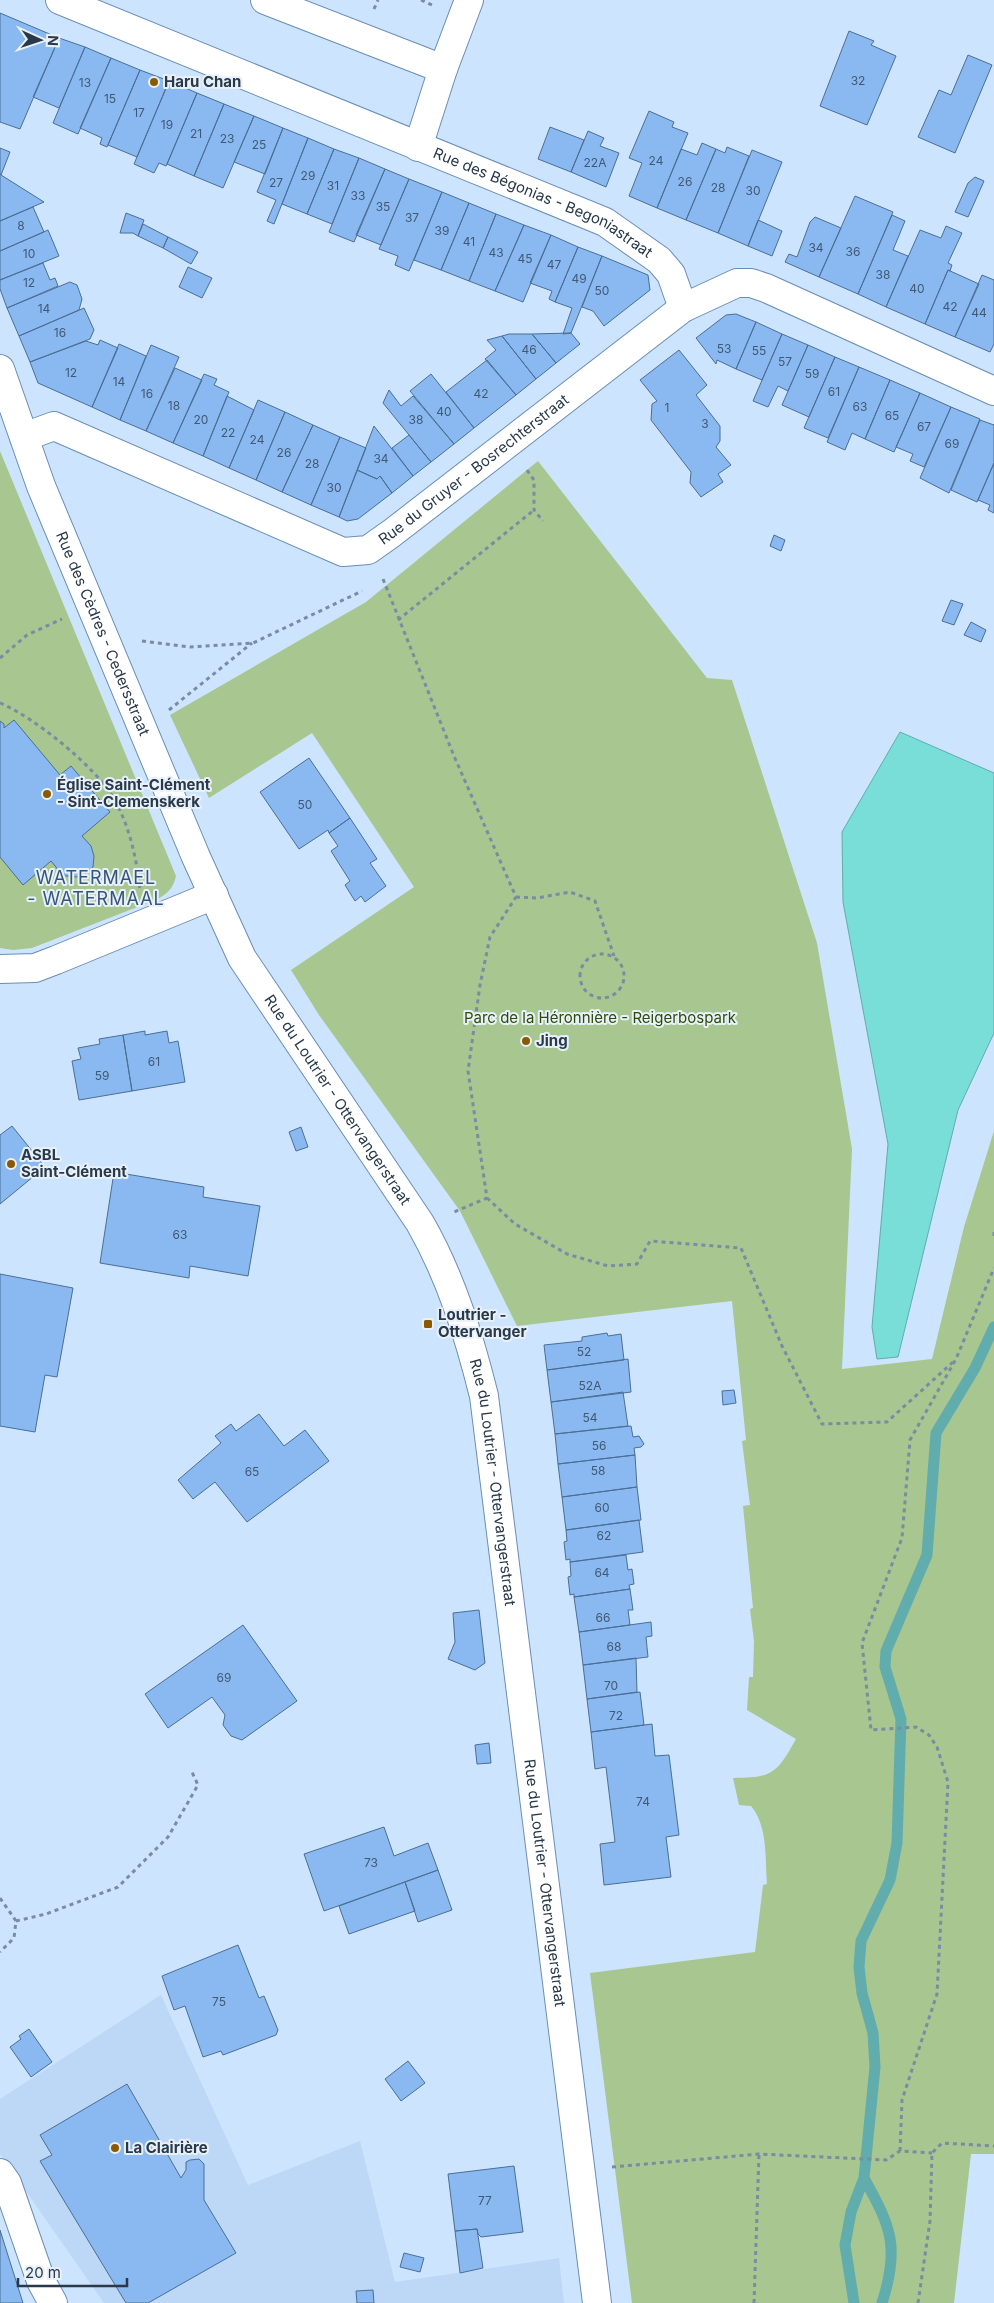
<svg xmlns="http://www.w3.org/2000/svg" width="994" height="2303" font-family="Inter,sans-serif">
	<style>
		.built { fill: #bdd7f6 }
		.green { fill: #a7c690 }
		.water { fill: #79ddd8; stroke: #61acad }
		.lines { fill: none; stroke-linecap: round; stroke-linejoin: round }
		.stream { stroke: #61acad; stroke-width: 11 }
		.building { fill: #89b9f0; stroke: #4b6e95 }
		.minor-casing { stroke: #698db6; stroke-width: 30 }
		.path { stroke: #788ca2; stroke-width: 3; stroke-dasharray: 4 4; stroke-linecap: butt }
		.minor { stroke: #fff; stroke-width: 28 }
		.poi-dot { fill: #8b5902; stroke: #e8f0f9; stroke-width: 2 }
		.labels { text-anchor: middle; stroke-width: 4; stroke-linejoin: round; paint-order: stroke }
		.number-label { font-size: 12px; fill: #415974 }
		.poi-label { font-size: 15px; font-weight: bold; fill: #29394a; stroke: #e8f0f9; text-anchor: start }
		.street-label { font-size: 15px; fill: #29394a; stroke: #e8f0f9 }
		.park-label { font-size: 15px; fill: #2d4c07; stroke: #e8f0f9 }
		.quarter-label { font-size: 18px; letter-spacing: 1px; fill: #34567c; stroke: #e8f0f9 }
	</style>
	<rect width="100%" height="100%" fill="#cde4ff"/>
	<path class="built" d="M161,1995L248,2185L360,2141L395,2282L559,2258L564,2303H104L0,2154V2099Z"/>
	<path class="green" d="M0,451L176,876C173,888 169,892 158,899L32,948L13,950L0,948Z
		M538,461L707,678L732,680L817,943L852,1149L842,1369L932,1359L964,1227L994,1131V2154H971L954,2303H632L590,1973L755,1952L763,1885L767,1884C765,1859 768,1826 751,1806L739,1805L733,1778C773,1778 777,1773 796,1739L747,1710L749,1677H753L754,1641L750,1609L753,1608L743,1506L750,1505L742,1441L746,1440L732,1301L517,1326L460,1211L319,1015L291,970L414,887L312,733L209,798L170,715L366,602Z"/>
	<path class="water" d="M900,732L994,773V1033L958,1110L898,1357L877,1359L872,1327L888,1144L843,902L842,832Z"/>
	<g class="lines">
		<path class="stream" d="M864,2178C891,2227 900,2247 882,2303
			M854,2303L845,2245L851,2212L864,2178L875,2067L873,2033L862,1993L859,1967L861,1941L890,1880L897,1843L901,1719L885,1667L886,1651L927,1555L936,1433L975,1368L994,1327"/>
	</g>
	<path class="building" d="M0,13L59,38L20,129L0,122Z
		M849,31L874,41L871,45L896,56L867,125L820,106Z
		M59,38L85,47L59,108L33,97Z
		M85,47L111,58L78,134L53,123Z
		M968,55L992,65L955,153L918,137L939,90L951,95Z
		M111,58L140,70L107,147L100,144L102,138L80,128Z
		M140,70L169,81L137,157L108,145Z
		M169,81L197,93L167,164L166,166L159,163L154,173L134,164Z
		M197,93L224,104L194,176L167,164Z
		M224,104L254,116L223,188L194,176Z
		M649,111L674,122L672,127L688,133L657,208L629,196L642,163L629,158Z
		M254,116L283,128L265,174L234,162Z
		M550,127L584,140L571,172L538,159Z
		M283,128L308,138L274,224L267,221L276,200L257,192Z
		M588,131L604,138L600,146L619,153L606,187L571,172Z
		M308,138L334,149L307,214L282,204Z
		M702,143L716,149L686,220L657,208L681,149L697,155Z
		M727,147L749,156L718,233L686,220L716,149L725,153Z
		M0,148L10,152L1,175L0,174Z
		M334,149L359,158L332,224L307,214Z
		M752,150L782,162L748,246L718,233Z
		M359,158L385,169L354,242L329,232Z
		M385,169L409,179L381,245L356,235Z
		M0,174L1,175L44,202L0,221Z
		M975,177L984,181L968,217L955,212L968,183Z
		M409,179L442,192L409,271L395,265L398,256L379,249Z
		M442,192L469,203L441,270L414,260Z
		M855,196L893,212L858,294L819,277Z
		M469,203L496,214L469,281L441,270Z
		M33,207L44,232L0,251V221Z
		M126,213L144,220L138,236L133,233H120Z
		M496,214L524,225L495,291L469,281Z
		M892,215L905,221L893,250L908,256L886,307L858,294Z
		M815,217L841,228L819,277L785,262L789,254L797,257L810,222Z
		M758,220L782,231L772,256L748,246Z
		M143,224L168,237L163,248L138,236Z
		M524,225L551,235L523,302L495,291Z
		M946,226L962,233L948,263L952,265L950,271L948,270L925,324L886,307L920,230L941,238Z
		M48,230L59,256L0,280V251Z
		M551,235L578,247L555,302L549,299L552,291L530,283Z
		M168,237L198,252L191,264L163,248Z
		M578,247L602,256L571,333L563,334L572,308L555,302Z
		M602,256L648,275L650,290L604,326L593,311L582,307Z
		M43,263L50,280L55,278L58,286L7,308L0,289V280Z
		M188,267L212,278L202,298L179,287Z
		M948,270L979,284L955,337L925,324Z
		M982,275L994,280V344L990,352L955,337Z
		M70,282L77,285L82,299L79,310L19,336L7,308Z
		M84,308L94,330L90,339L30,362L19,336Z
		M736,314L756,322L736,369L717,360L716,364L696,338L726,315Z
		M756,322L782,334L762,380L736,369Z
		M571,333L580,344L556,363L532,334Z
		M509,334H532L556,363L536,379L502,336Z
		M782,334L808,345L788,391L778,386L768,407L753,401Z
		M502,336L536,379L516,395L485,359L496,350L487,340Z
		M100,340L118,348L92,407L38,383L30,362L86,341L98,345Z
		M119,344L146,356L120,420L92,407Z
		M151,345L179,357L146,431L120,420Z
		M808,345L835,357L809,417L782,405Z
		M679,350L707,385L696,395L720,426V441L716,447L731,465L718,474L723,482L701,497L690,483L691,472L651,420L652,404L657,401L640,380Z
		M835,357L859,367L828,438L804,428Z
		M487,360L516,395L474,428L446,392Z
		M859,367L890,380L865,439L852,433L845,450L827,442Z
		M175,368L202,380L173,443L146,431Z
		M204,374L217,379L214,385L229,392L203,456L173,443Z
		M431,374L474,428L454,444L410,391Z
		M890,380L920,393L894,452L865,439Z
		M389,390L401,406L413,396L454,444L431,462L383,403Z
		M920,393L951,407L924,467L910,461L913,454L896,447Z
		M227,396L254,410L229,468L203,456Z
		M258,400L285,412L256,480L229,468Z
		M951,407L980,419L949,493L920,478Z
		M285,412L313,425L282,492L256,480Z
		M980,420L994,425V463L977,502L951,490Z
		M313,425L340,437L311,505L282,492Z
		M374,426L413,476L392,493L380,476L377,479L357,470Z
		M409,435L431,462L413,476L392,448Z
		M340,437L366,448L339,517L311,505Z
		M994,463V513L988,510L990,505L978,500Z
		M357,470L377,479L380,476L392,493L358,519L347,521L339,517Z
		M774,535L785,540L781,551L770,546Z
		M951,600L963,604L954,625L942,621Z
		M971,622L986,630L981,642L964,635Z
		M14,720L60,775L71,766L110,812L82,836L91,846L94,856L93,867L84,875L77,877L66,876L60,872L51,861L23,885L0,857V721L4,724V728Z
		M309,758L350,818L329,833L328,830L299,849L260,792Z
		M350,818L377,859L370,863L386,886L365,902L361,896L355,901L345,885L350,881L331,851L338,846L329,833Z
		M145,1031V1035L167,1031L169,1043L178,1041L185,1082L132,1091L123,1035Z
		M123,1035L132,1091L79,1100L72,1061L81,1059L78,1048L100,1044L99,1039Z
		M12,1126L45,1167L0,1204V1135Z
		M301,1127L308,1147L296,1151L289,1132Z
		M114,1172L204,1187L203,1197L260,1206L248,1276L190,1266L189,1278L100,1263Z
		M0,1274L73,1288L57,1377L45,1375L35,1432L0,1426Z
		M607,1333L608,1336L621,1334L624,1360L547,1370L544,1345L582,1341V1337Z
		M628,1359L631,1392L551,1402L547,1370Z
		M734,1390L736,1403L723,1405L722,1391Z
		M623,1392L628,1426L555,1434L551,1402Z
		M259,1414L284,1446L305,1430L329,1461L247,1522L215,1482L193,1499L178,1480L221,1443L215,1436L231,1424L236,1431Z
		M631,1426L633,1437L639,1436L644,1444L641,1447L634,1448L635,1455L558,1464L555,1434Z
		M635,1455L637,1487L562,1497L558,1464Z
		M637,1487L641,1520L566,1530L562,1497Z
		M639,1520L643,1552L570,1562V1559L566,1560L564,1542L567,1541L566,1530Z
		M626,1555L628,1570L632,1569L634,1584L629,1585L630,1589L574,1597V1594L570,1595L568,1577L571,1576L570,1562Z
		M630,1589L633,1610H628L630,1625L579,1632L574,1597Z
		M479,1610L485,1663L475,1670L448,1659L455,1642L453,1613Z
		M651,1622L652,1636L646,1637L648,1657L583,1665L579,1632Z
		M243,1625L297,1701L242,1740L231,1736L223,1725L225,1715L212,1697L168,1728L145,1694Z
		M636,1658L637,1692L587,1699L583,1665Z
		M640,1692L644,1725L591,1732L587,1699Z
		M652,1724L655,1756L669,1755L679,1835L666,1837L671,1877L604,1885L600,1844L615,1842L606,1767L595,1769L591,1732Z
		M489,1743L491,1763L477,1764L475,1745Z
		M384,1827L394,1856L428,1843L438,1870L324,1911L304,1854Z
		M438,1870L452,1910L418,1922L405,1882Z
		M405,1882L415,1911L349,1934L339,1906Z
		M238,1945L259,1998L264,1996L278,2030L276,2035L223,2055L221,2051L203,2057L185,2006L174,2010L162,1976Z
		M29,2029L52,2062L31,2077L10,2047L21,2039L19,2036Z
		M408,2061L425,2083L401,2101L385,2079Z
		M127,2084L181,2178L186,2170V2162L190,2160L199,2159L204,2164V2200L236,2253L148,2303H126L40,2161L52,2155L40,2135Z
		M514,2166L523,2232L481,2237L478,2234L477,2229L455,2231L448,2174Z
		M477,2229L483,2268L460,2273L455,2231Z
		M0,2230L23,2303H0Z
		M404,2253L424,2258L420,2272L400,2267Z
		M373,2290L374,2303H357L356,2291Z"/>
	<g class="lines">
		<g class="minor-casing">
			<g id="minor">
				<path id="s1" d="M60,0L605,222L659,260L671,274L683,308"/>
				<path d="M265,0L443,69L418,147"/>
				<path d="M443,69L469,0"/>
				<path id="s2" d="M0,369L41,486L196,857L242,958L420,1223C451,1277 469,1336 484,1396L597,2303"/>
				<path id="s3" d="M24,437L54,426L343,552L368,550L392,533L683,308L737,283H751L766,288L994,391"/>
				<path d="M0,969L35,968L56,960L214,895"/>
				<path d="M0,2173L7,2183L41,2281L53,2303"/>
			</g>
		</g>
		<path class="path" d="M421,0L432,5
			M374,9L378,0
			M527,470L534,480V510L543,521
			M383,579L454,756L516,897L490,937L480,985L468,1071L487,1198L454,1212
			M398,620L534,510
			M142,641L190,647L253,643L362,591
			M0,658L27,635L62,619
			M0,703C34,717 96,767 114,799C130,827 137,860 140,891
			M169,710L252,643
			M516,897L537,898L570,892L595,901L614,956
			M580 976a22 22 0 1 1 44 0a22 22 0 1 1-44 0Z
			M487,1198L515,1224L567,1254L608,1266L637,1264L650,1241L741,1248L782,1346L822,1424L887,1422L953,1362
			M994,1232V1237
			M0,1898L16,1921L14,1938L0,1952
			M16,1921L46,1914L118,1887L168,1837L198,1785L191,1770
			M900,2151L902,2100L937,1994L948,1782L937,1747L929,1735L916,1727L871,1730L862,1643L902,1538L910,1440L956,1359L994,1268
			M612,2167L759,2154L886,2160L900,2151L932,2153
			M754,2303L759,2154
			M918,2303L930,2221L932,2153L942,2143L994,2146"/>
		<use href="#minor" class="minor"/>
	</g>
	<g class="poi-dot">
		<circle cx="154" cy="82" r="5"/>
		<circle cx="47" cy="794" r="5"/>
		<circle cx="526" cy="1041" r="5"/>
		<circle cx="11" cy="1164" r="5"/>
		<rect x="423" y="1319" width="10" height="10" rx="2.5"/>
		<circle cx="115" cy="2148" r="5"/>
	</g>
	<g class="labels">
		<g class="number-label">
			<text x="858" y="85">32</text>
			<text x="85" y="87">13</text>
			<text x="110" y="103">15</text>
			<text x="139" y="117">17</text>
			<text x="167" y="129">19</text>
			<text x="196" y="138">21</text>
			<text x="227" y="143">23</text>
			<text x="259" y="149">25</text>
			<text x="656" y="165">24</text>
			<text x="595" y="167">22A</text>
			<text x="308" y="180">29</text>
			<text x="685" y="186">26</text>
			<text x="276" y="187">27</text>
			<text x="333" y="190">31</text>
			<text x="718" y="192">28</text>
			<text x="753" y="195">30</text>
			<text x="358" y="200">33</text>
			<text x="383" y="211">35</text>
			<text x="412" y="222">37</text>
			<text x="21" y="230">8</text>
			<text x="442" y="235">39</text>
			<text x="469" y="246">41</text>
			<text x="816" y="252">34</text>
			<text x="853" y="256">36</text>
			<text x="496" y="257">43</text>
			<text x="29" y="258">10</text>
			<text x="525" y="263">45</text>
			<text x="554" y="269">47</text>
			<text x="883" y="279">38</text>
			<text x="579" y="283">49</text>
			<text x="29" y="287">12</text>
			<text x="917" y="293">40</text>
			<text x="602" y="295">50</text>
			<text x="950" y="311">42</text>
			<text x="44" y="313">14</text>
			<text x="979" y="317">44</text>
			<text x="60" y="337">16</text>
			<text x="724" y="353">53</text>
			<text x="529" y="354">46</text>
			<text x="759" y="355">55</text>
			<text x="785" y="366">57</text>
			<text x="71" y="377">12</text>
			<text x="812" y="378">59</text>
			<text x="119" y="386">14</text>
			<text x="834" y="396">61</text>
			<text x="147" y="398">16</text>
			<text x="481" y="398">42</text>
			<text x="174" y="410">18</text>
			<text x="860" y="411">63</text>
			<text x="667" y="412">1</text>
			<text x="444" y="416">40</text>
			<text x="892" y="420">65</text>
			<text x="201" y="424">20</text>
			<text x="416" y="424">38</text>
			<text x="705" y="428">3</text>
			<text x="924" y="431">67</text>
			<text x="228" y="437">22</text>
			<text x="257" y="444">24</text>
			<text x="952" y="448">69</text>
			<text x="284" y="457">26</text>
			<text x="381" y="463">34</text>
			<text x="312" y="468">28</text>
			<text x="334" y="492">30</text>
			<text x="305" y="809">50</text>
			<text x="154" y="1066">61</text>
			<text x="102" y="1080">59</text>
			<text x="180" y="1239">63</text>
			<text x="584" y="1356">52</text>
			<text x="590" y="1390">52A</text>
			<text x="590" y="1422">54</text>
			<text x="599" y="1450">56</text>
			<text x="598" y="1475">58</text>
			<text x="252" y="1476">65</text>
			<text x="602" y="1512">60</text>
			<text x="604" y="1540">62</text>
			<text x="602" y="1577">64</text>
			<text x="603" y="1622">66</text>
			<text x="614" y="1651">68</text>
			<text x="224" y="1682">69</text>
			<text x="611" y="1690">70</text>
			<text x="616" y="1720">72</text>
			<text x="643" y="1806">74</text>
			<text x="371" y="1867">73</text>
			<text x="219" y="2006">75</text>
			<text x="485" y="2205">77</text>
		</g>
		<g class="poi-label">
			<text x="164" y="87">Haru Chan</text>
			<text x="57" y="790">Église Saint-Clément<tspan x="57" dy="17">- Sint-Clemenskerk</tspan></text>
			<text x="536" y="1046">Jing</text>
			<text x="21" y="1160">ASBL<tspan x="21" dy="17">Saint-Clément</tspan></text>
			<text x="438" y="1320">Loutrier -<tspan x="438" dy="17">Ottervanger</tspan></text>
			<text x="125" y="2153">La Clairière</text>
		</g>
		<g class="street-label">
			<text dy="5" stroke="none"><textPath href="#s1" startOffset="524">Rue des Bégonias - Begoniastraat</textPath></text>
			<text dy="5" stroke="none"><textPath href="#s3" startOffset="505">Rue du Gruyer - Bosrechterstraat</textPath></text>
			<text dy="5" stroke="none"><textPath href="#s2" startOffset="284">Rue des Cèdres - Cedersstraat</textPath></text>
			<text dy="5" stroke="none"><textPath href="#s2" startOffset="808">Rue du Loutrier - Ottervangerstraat</textPath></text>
			<text dy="5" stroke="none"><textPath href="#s2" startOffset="1228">Rue du Loutrier - Ottervangerstraat</textPath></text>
			<text dy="5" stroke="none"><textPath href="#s2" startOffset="1632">Rue du Loutrier - Ottervangerstraat</textPath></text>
		</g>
		<g class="park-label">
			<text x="600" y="1023">Parc de la Héronnière - Reigerbospark</text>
		</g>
		<g class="quarter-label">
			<text x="96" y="884">WATERMAEL<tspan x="96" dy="21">- WATERMAAL</tspan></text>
		</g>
	</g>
	<g transform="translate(40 40) rotate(93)" stroke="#e8f0f9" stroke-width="4" paint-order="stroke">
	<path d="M0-4L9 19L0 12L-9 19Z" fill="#29394a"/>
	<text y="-8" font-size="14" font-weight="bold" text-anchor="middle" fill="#29394a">N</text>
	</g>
	<path d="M18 2278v8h109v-8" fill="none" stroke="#29394a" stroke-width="2.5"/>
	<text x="25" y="2278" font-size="15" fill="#29394a" stroke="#e8f0f9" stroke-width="4" paint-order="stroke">20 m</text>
</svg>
